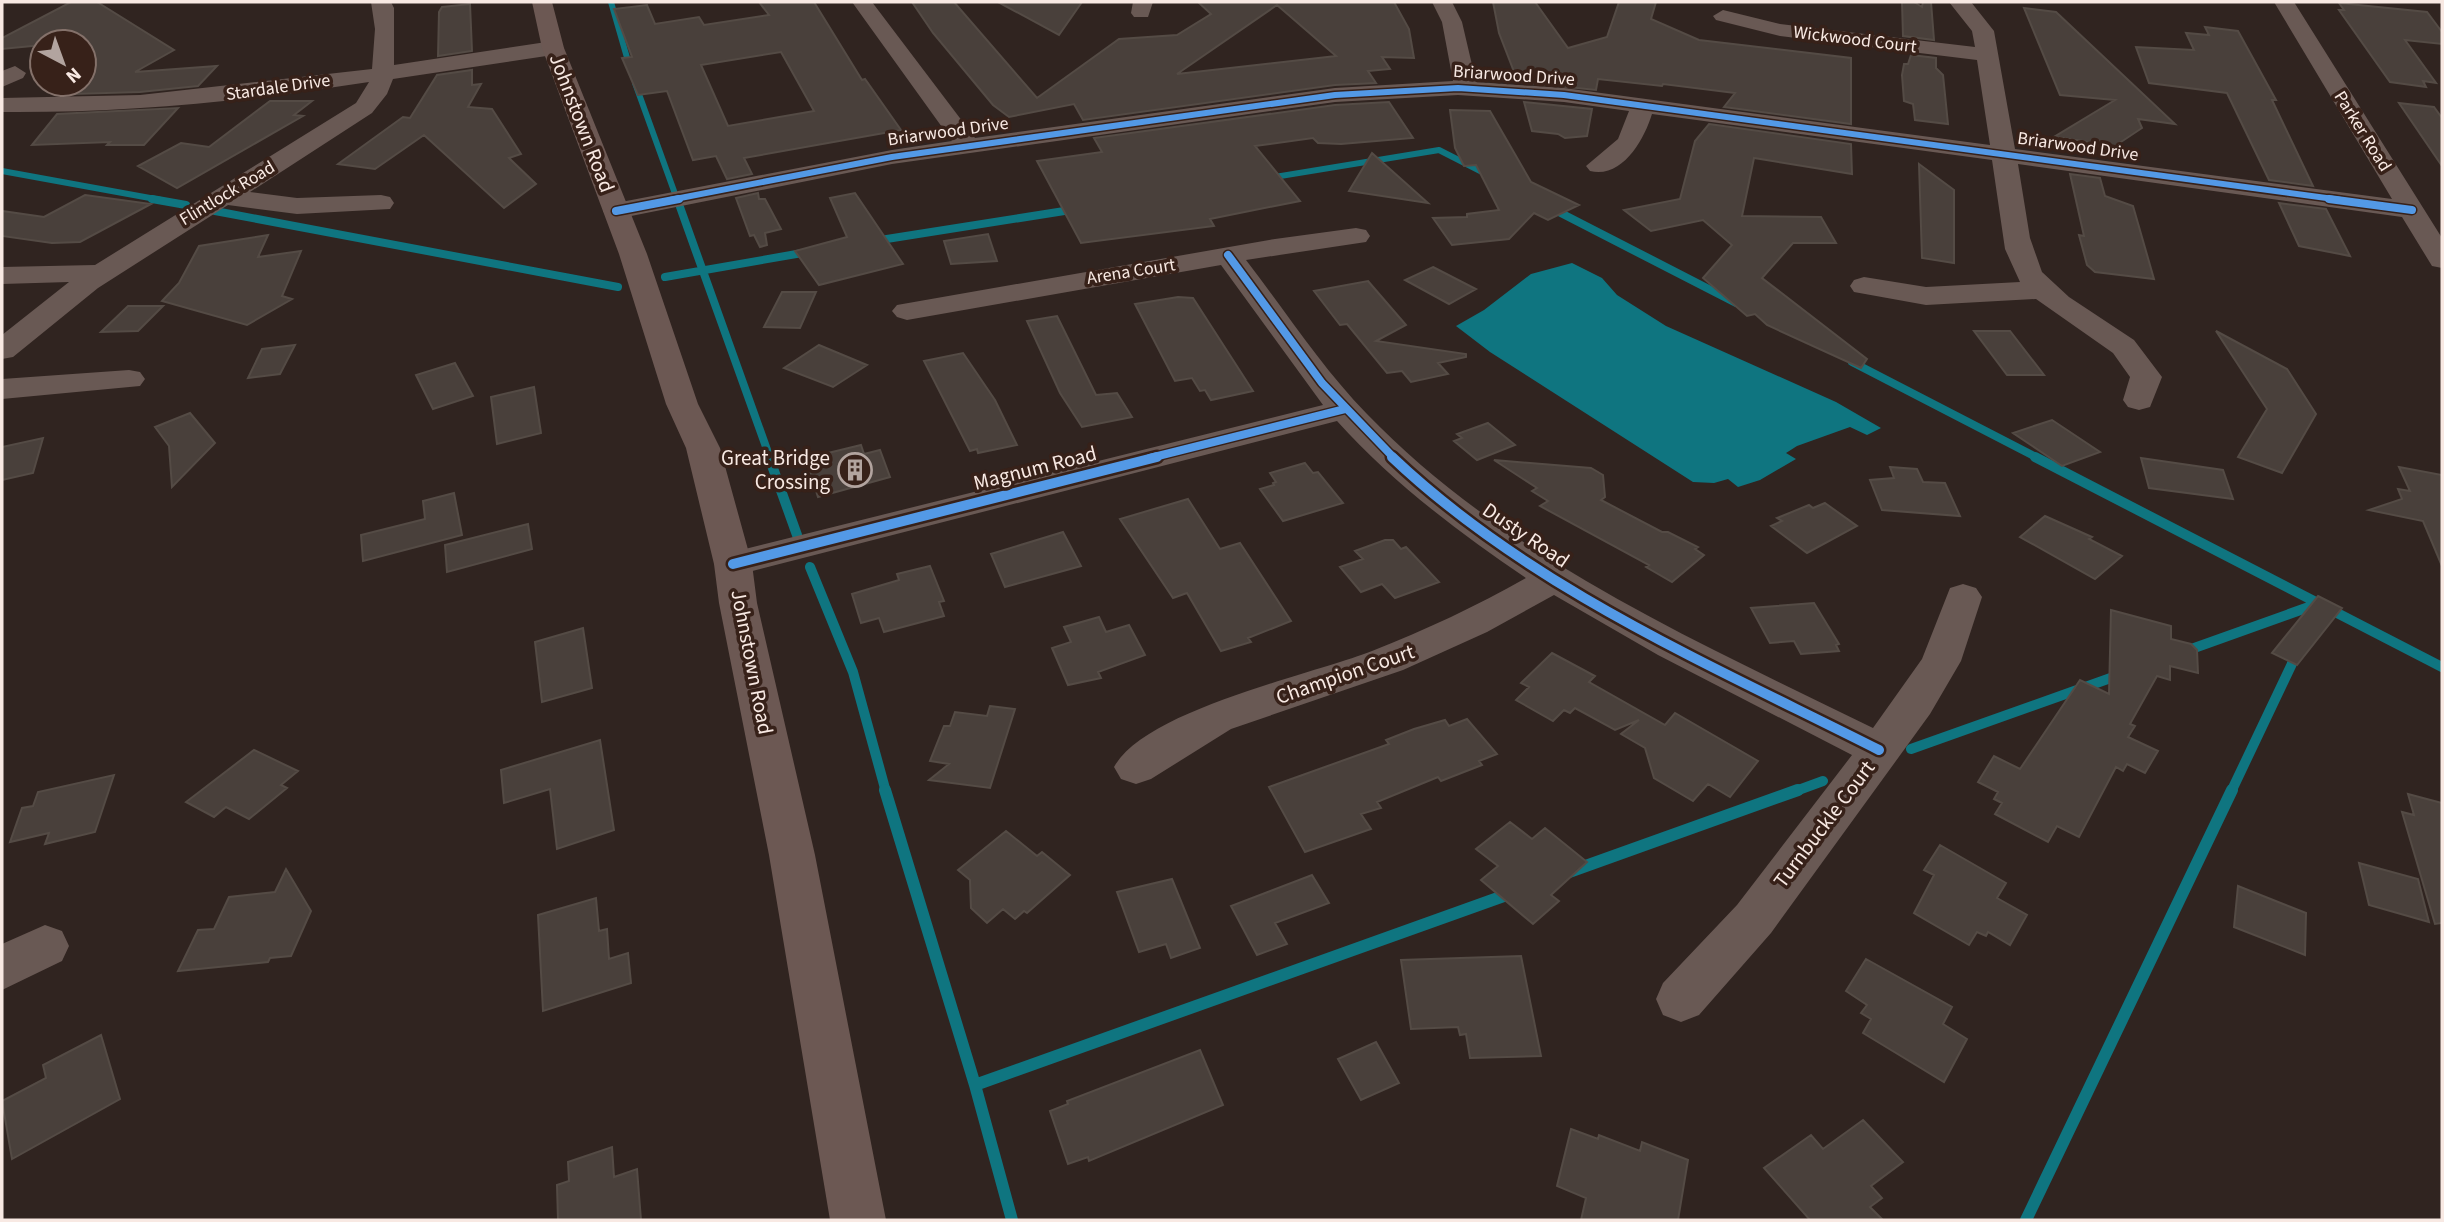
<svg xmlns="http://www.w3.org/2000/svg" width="2444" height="1222" font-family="'Source Sans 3',sans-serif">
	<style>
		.water { fill: #0f7580 }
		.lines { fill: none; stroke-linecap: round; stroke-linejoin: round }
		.stream-far3 { stroke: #0f7580; stroke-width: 6 }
		.stream-far2 { stroke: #0f7580; stroke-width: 8 }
		.stream-far1 { stroke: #0f7580; stroke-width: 10 }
		.stream { stroke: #0f7580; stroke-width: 12 }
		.building { fill: #49403b; stroke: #544b45; stroke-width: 2; fill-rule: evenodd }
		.minor { fill: #695954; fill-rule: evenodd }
		.major { fill: #6c5853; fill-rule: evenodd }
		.cycleway-far2-casing { stroke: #372119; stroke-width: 9 }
		.cycleway-far1-casing { stroke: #372119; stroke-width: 11 }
		.cycleway-casing { stroke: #372119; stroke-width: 15 }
		.cycleway-far2 { stroke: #5399e6; stroke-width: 6 }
		.cycleway-far1 { stroke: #5399e6; stroke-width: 8 }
		.cycleway { stroke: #5399e6; stroke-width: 10 }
		.labels { text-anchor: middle; stroke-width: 7; stroke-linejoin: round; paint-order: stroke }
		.far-street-label { font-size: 18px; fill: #f8e9e3; stroke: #372119 }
		.street-label { font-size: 21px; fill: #f8e9e3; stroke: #372119 }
		.poi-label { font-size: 21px; fill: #f8e9e3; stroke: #372119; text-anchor: end }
	</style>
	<rect width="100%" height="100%" fill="#302420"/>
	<path class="water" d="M1572,263L1602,278L1617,295L1666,326L1836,402L1881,428L1867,435L1850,427L1797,446L1786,453L1796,459L1760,480L1738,487L1728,479L1714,483L1693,482L1490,352L1456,326L1484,310L1531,274Z"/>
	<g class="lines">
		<path class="stream-far3" d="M611,2L630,68
			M635,83L674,191
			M2,171L161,200
			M1268,178L1439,150L1490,176"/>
		<path class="stream-far2" d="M152,199L186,205
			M680,207L770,458
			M1553,209L1736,303
			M215,211L618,287
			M874,241L1077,209
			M665,277L808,252
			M1852,362L2038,458"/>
		<path class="stream-far1" d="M769,457L797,535
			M2035,457L2442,667
			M810,567L853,672L886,792
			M2183,652L2320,603
			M1911,749L2119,675
			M1793,792L1823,781
			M2231,792L2298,651"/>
		<path class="stream" d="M885,790L975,1085L1012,1220
			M1569,872L1798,790
			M975,1085L1512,893
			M2026,1220L2232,790"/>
	</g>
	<path class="building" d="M71,2H97L174,50L135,72L217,66L198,86L140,92L74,94L84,84V40L42,42V45L2,49V38Z
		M759,2H814L862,80L865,79L901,130L744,158L752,174L727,179L716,156L693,160L667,91L638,95L622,58L632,57L614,9L647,5L655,24L699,17L704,25L769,15ZM781,52L814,111L728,126L701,65Z
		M912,2H954L1037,98L1119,39L1177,35L1211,14L1198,2H1394L1409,29L1414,58L1382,57L1390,69L1368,71L1376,83L1335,85L1083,120L1074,104L1009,117L993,105L933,33ZM1277,5L1336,56L1177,74Z
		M998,2H1082L1059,35Z
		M1493,2H1535L1568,48L1607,37L1619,2H1656L1651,19L1699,40L1851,58V124L1724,107L1735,93L1663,84L1662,86L1598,79L1596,90L1518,82L1499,33Z
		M1902,2H1914L1922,7L1923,2H1931L1934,40L1903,36Z
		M2339,3L2427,12L2442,32V44L2405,40L2436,83L2423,81L2426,87L2390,82L2339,10H2344Z
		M470,4L472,51L438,56L439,12L442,7Z
		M2024,8L2056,12L2175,124L2138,119L2142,128L2109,150L2083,141L2054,137L2115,100L2060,95Z
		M2205,27L2238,31L2276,100H2272L2313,186L2269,180L2227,93L2149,83L2136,47L2194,50L2186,33L2209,35Z
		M1911,55L1936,58V68L1943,75L1948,124L1915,120L1913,104L1904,101L1902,75L1904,64H1908Z
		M472,70V85L481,84L468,107L492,109L521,154L509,158L536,184L504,208L424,135L375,169L338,164L403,117L410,118L437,75Z
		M270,101H312L294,115L303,116L177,188L138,166L181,143L209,147Z
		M1389,102L1413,138L1341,144L1318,143L1313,138L1255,146L1300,201L1210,219L1214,226L1081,243L1037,161L1102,152L1094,138L1335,105Z
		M1524,102L1592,109L1587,136L1565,138L1558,134L1532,131Z
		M2399,103L2434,107L2442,118V166Z
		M178,108L144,145H107L110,142L32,145L57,114Z
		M1450,110L1490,111L1531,182L1579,205L1548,220L1534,213L1509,239L1452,245L1433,218L1467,217V214L1499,210L1476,165L1464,166L1455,148Z
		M1709,124L1851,144L1852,174L1754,158L1742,216L1821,217L1836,243H1793L1762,278L1867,359L1861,368L1767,325L1755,314L1747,316L1703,278L1732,245L1703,220L1651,231L1624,210L1680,199L1695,141Z
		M1372,153L1428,203L1349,191Z
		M1919,164L1954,190V263L1922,258Z
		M2070,174L2100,178L2105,196L2133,206L2154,279L2095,272L2087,265L2079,235L2084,236Z
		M758,193L759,199H765L781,229L765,233L767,245L760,247L754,235L750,236L736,198Z
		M855,193L903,264L819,285L795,251L847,237L830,198Z
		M85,195L151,204L80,242L52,243L2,236V211L44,217Z
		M2279,203L2326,209L2350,256L2299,246Z
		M988,234L997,261L951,264L944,241Z
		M268,235L258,257L301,251L282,296L292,299L247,325L162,301L179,283L199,246Z
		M1433,267L1476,289L1449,304L1405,280Z
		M1368,281L1406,325L1376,341L1466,354V357L1438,363L1448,374L1411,382L1402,371L1387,373L1347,324L1340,325L1314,291Z
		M782,292H816L800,328L764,327Z
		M1178,297L1193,298L1253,391L1211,400L1205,390L1200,391L1192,378L1175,381L1135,304Z
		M128,306H163L138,331L101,332Z
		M1057,316L1096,395L1117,393L1132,417L1082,427L1060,393L1027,321Z
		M1974,331H2010L2044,375H2007Z
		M2216,331L2287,369L2316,414L2282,473L2238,457L2267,409Z
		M295,345L280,374L248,378L262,349Z
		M819,345L867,365L833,387L784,368Z
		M963,353L995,400L1017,445L978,453L977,449L970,451L924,361Z
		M455,363L473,396L433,409L416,375Z
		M534,387L541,433L497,444L491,397Z
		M190,413L215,443L172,487L169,446L155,427Z
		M2052,420L2100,452L2062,466L2013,433Z
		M1488,423L1515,445L1477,460L1454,441L1462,438L1457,434Z
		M43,438L33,473L2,480V447Z
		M861,445L864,454L880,450L890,477L818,497L808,466L827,462L824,454Z
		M2141,458L2223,470L2233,499L2149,488Z
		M1494,460L1591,468L1603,475L1605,497L1601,500L1662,532H1668L1698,547L1695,549L1704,555L1672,582L1646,567L1649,565L1540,506L1548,501L1532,491L1537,488Z
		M1305,463L1313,473L1318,472L1343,503L1283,521L1260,489L1274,485L1273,483L1276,482L1270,473Z
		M1890,467L1917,469L1923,482L1945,483L1960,516L1882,510L1870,480L1894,478Z
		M2399,467L2442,475V566L2423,521L2369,510L2402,499L2398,489L2410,491Z
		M454,493L462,535L363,561L361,535L425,519L423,501Z
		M1188,499L1220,549L1240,543L1291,621L1248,638L1251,642L1221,651L1187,593L1173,598L1120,519Z
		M1825,503L1857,526L1807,553L1771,526L1782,521L1777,518L1809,505L1813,508Z
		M2045,516L2092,537L2089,539L2122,556L2095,579L2020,537Z
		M528,524L532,549L447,572L445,545Z
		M1063,532L1081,566L1005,587L991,554Z
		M1385,540H1393L1401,549L1406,547L1439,582L1395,598L1382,584L1361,592L1340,567L1363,559L1355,551Z
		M930,566L944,601L939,602L944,616L884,632L879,618L861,623L852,594L899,580L897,574Z
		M2318,596L2342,608L2297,665L2272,653Z
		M1814,603L1839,644L1836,645L1839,651L1801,654L1794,641L1770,643L1751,608Z
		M2111,610L2171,626V639L2191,644L2197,650L2198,673L2170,666V680L2157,676L2130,724L2135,726L2128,737L2158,751L2145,773L2127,764L2123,771L2116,767L2079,837L2057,826L2048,842L1995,814L2002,803L1994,799L1998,792L1978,782L1994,756L2020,769L2080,680L2109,694Z
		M1099,617L1106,632L1129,625L1145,655L1098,672L1101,678L1068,685L1052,648L1071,642L1064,627Z
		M583,628L592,688L542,702L535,642Z
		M1552,653L1595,676L1589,682L1665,725L1675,713L1758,761L1730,797L1708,784L1693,801L1654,778L1645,748L1621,734L1639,720L1615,730L1575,708L1570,713L1564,710L1553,721L1516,700L1529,687L1521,683Z
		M990,706L1015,709L990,788L929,780L949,764L930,761L944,726H950L955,712L987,716Z
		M1467,719L1497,754L1479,761L1482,765L1441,781L1438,777L1377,802L1381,808L1361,814L1371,829L1305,852L1269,787L1389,744L1386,740L1414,729L1445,720L1449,726Z
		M600,740L614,830L557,849L550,789L504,803L501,770Z
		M254,750L298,771L281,785L287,788L249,819L226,807L214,817L186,802Z
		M114,775L95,832L45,844L49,833L10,842L22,808L33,806L38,792Z
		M2408,794L2442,803V923L2435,924L2402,812L2414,815Z
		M1510,822L1532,839L1545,828L1587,862L1551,895L1559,901L1533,924L1481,880L1498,866L1476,849Z
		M1006,831L1037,856L1042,852L1070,875L1027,913L1024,911L1015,919L1003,909L987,923L971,908L970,880L958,870Z
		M1940,845L2006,883L1997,898L2027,915L2010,945L1988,932L1986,936L1977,932L1969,945L1914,913L1934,875L1924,870Z
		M2359,863L2418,879L2429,922L2369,905Z
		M286,869L311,911L291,956L270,958L268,962L178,971L198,930L214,929L229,897L275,892Z
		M1312,875L1329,903L1275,923L1287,944L1257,955L1231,906Z
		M1172,879L1200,948L1171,958L1166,944L1139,952L1117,892Z
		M2238,886L2306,913L2305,955L2234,927Z
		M596,898L599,931L607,929L609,959L628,953L631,983L543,1011L538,915Z
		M1521,956L1541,1056L1470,1058L1466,1034L1460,1035L1458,1027L1411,1029L1401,960Z
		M1866,959L1952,1007L1943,1024L1967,1039L1944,1082L1863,1033L1871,1019L1861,1013L1867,1005L1846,991Z
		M101,1035L120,1099L12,1159L2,1101L46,1078L43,1065Z
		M1376,1042L1399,1083L1361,1100L1338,1059Z
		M1200,1050L1223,1105L1089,1161L1088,1157L1068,1164L1050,1111L1068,1104L1067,1101Z
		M1863,1120L1903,1162L1871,1186L1882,1198L1870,1207L1883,1220H1810L1764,1168L1811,1135L1823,1149Z
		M1571,1129L1598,1139L1599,1135L1640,1151L1642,1142L1688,1160L1678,1220H1581L1586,1198L1557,1186Z
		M612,1147L614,1177L637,1169L641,1220H558L557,1185L569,1181L568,1162Z"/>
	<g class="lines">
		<path class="minor" d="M371,2H391L394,8V65L553,41L564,48L553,55L393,79L387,94L372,113L250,192L297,198L381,195L390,197L394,203L390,209L297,214L228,205L98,288L13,357L2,359V335L69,282L2,284V267L95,265L356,103L369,82C247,101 126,113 2,112V98L140,95L372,69L375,29Z
			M852,2H872L975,138L1335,88L1453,81L1442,22L1432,2H1452L1462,22L1476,82L1564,88L1990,145L1977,60L1780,36L1716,20L1713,16L1723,10L1780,24L1975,47L1972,31L1949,2H1971L1994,31L2015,149L2392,199L2274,2H2294L2442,238V268L2432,266L2402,217L2018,164L2030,238L2042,272L2069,297L2134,340L2162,377L2150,407L2139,410L2128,407L2123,400L2130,377L2113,353L2036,299L1926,305L1854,292L1850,286L1854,280L1864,277L1926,287L2020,282L2005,249L1992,160L1652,114C1644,140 1622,179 1590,171L1586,166L1618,139L1629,111L1564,102L1458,95L1335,102L892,164L616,219L607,217L603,211L607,205L616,203L892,150L952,141Z
			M1133,2H1153L1148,17H1134L1131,13Z
			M15,66L26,73L23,78L2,87V71Z
			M1356,228L1366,230L1370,236L1366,242L1246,260C1286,312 1322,368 1367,414C1506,558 1696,641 1873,728L1922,659L1950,588L1963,584L1976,588L1982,597L1961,661L1930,714L1771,933L1699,1015L1681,1022L1663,1015L1656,999L1663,983L1737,905L1852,755L1658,655L1554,595L1487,632L1403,670L1231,729L1151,779L1136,784L1121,779L1114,767C1145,710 1310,675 1372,651C1425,630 1477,606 1526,578C1458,532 1392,482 1337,421L733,576L720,573L714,564L720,555L733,552L1323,405L1221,265L907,320L897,317L892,311L897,305L1275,239Z
			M129,370L140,372L145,379L140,386L2,399V379Z
			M45,925L62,931L69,946L62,961L2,990V944Z"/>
		<path class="major" d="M532,2H552L564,48L647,254L698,404L720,448L752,564L757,603L815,855L886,1220H830L769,855L719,603L714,564L686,448L666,404L619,254L542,48Z"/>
		<g class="cycleway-far2-casing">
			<path id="cycleway-far2" d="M670,200L892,157L1335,95L1458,88L1564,95L2341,200"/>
		</g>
		<g class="cycleway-far1-casing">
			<path id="cycleway-far1" d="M2329,199L2412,210
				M616,211L679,199
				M1228,255L1322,383L1394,458
				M1150,458L1345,409"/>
		</g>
		<g class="cycleway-casing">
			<path id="cycleway" d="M1392,457C1530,588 1711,665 1879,750
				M733,564L1157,457"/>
		</g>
		<use href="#cycleway-far2" class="cycleway-far2"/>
		<use href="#cycleway-far1" class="cycleway-far1"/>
		<use href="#cycleway" class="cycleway"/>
	</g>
	<defs>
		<g id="building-ring" transform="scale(1.75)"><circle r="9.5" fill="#372119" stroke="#b2a49f" stroke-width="1.5"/><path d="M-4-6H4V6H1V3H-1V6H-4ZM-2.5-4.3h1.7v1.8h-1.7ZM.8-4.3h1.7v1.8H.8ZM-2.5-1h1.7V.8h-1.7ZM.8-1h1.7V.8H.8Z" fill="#b2a49f"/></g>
	</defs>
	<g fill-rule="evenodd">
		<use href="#building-ring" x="855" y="470"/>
	</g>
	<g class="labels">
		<g class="far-street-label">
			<text transform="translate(1855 39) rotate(7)" y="6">Wickwood Court</text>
			<text transform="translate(1514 75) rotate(4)" y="6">Briarwood Drive</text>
			<text transform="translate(278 87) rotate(-8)" y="6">Stardale Drive</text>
			<text transform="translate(948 131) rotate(-8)" y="6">Briarwood Drive</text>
			<text transform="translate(2363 131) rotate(58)" y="6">Parker Road</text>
			<text transform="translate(2078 146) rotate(8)" y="6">Briarwood Drive</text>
			<text transform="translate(227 193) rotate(-31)" y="6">Flintlock Road</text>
			<text transform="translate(1131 271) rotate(-9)" y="6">Arena Court</text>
		</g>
		<g class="street-label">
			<text transform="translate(582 123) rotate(69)" y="7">Johnstown Road</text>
			<text transform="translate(1035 468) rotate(-14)" y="7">Magnum Road</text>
			<text transform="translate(1526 535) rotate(34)" y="7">Dusty Road</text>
			<text transform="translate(752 662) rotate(79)" y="7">Johnstown Road</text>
			<text transform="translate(1345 674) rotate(-19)" y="7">Champion Court</text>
			<text transform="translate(1824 824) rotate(-53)" y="7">Turnbuckle Court</text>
		</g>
		<g class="poi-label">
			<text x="830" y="465">Great Bridge<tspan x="830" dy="24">Crossing</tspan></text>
		</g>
	</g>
	<rect width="2444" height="1222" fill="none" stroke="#f8e9e3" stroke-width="7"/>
	<g transform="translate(63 63) rotate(139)"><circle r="33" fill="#372119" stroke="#84716a" stroke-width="2"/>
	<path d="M0-5L12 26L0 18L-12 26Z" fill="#b2a49f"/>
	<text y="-10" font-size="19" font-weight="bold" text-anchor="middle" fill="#f8e9e3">N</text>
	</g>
</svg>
